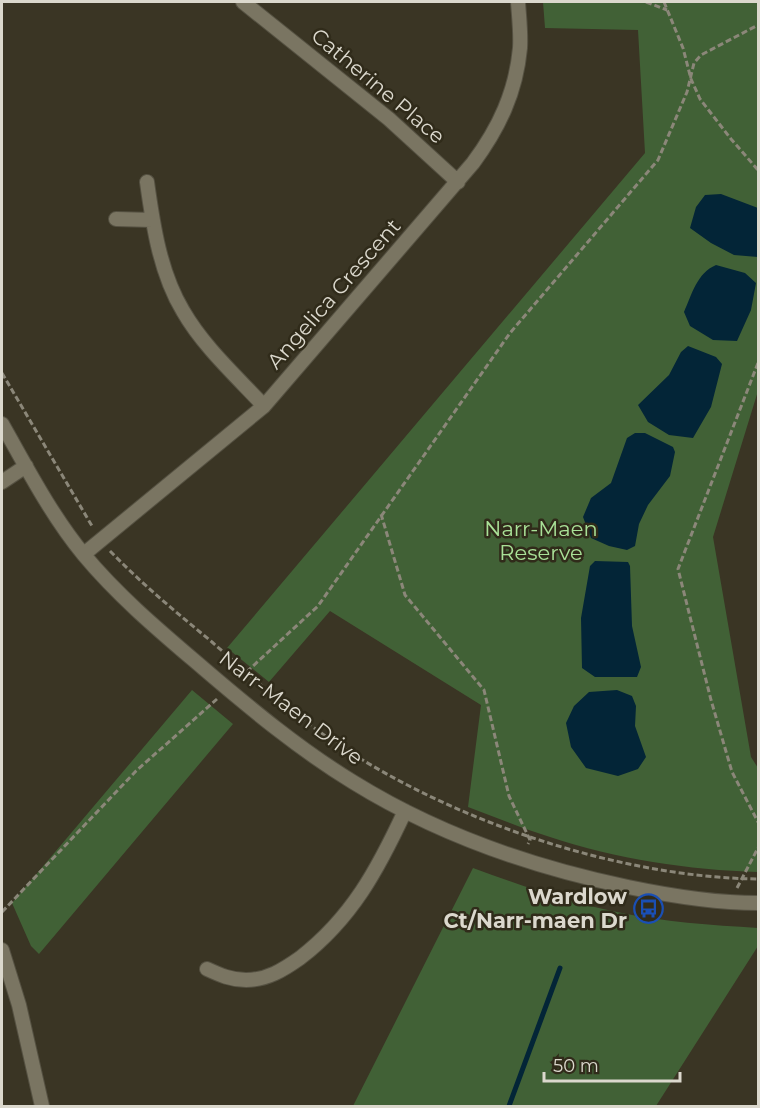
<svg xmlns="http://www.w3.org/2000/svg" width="760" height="1108" viewBox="0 0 760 1108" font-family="Montserrat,sans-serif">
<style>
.green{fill:#416136}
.water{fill:#032537}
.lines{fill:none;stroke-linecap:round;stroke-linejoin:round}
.stream{stroke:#032537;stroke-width:5}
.minor-casing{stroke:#555142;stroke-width:16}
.path{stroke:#8b8779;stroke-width:3;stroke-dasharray:6 3;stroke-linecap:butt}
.minor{stroke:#7a7562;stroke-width:14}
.labels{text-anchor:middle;stroke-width:5;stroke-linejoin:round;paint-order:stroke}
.street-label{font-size:21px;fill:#dbd8cd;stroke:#302b1a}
.park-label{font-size:21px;fill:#a9e197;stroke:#302b1a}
.poi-label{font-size:21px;font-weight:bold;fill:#dbd8cd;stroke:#302b1a;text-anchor:end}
</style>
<rect width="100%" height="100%" fill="#3a3524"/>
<!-- green -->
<path class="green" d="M543,2H758V391L713,537L751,757L758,768V872C689,870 616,859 550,837C522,828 495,817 468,807L481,705L330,611L269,682L227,648L645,153L638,30L545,28Z
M192,690L233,724L39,954L31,946L12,903Z
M473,868C520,885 568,902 617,912C664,922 711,925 758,928V946L656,1106H353Z"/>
<!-- water -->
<path class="water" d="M721,194L758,208V257L734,255L711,243L690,228L696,207L705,195Z
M716,265L745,273L756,283L751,310L737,341L713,340L690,326L684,312C692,294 697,273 716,265Z
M688,346L716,357L722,364L711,407L693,438L669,435L648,422L638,405L669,375L681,352Z
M635,433H645L673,447L675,452L670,476L648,505L639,524L635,546L627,550L609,546L591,538L583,517L591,498L611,483L627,438Z
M595,561L628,562L630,566L632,626L641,667L637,677H595L582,668L581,618L590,566Z
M617,690L632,696L636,706L635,726L646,757L638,769L618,776L586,768L571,747L566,723L574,706L589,692Z"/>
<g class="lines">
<!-- stream -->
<path class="stream" d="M509,1106L560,968"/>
<defs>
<path id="minor" d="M243,2L389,119L458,182
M147,182C153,225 160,273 183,311C203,346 236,376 264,406
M116,219L152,220
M2,424C27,468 51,515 84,555C119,597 161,632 203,668C251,709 299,749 353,782C437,834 532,867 628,887C671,896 714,903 758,903
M2,482L26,466
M84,554L264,406L473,163C499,128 516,92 520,48C521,33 519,17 518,2
M2,950L19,1005L42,1106
M207,969C220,975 231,980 246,980C267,980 283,970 300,958C352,918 378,869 405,811"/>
</defs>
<!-- minor casing -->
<use href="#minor" class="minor-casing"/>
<!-- path -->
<path class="path" d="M646,2L667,10
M664,2L683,48L691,79L700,99L731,139L758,170
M758,363L678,569L711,700L732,772L758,822
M2,373L92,526
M381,514L405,595L484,690L509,796L530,840L528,844
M110,551C142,584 177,613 212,642C245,671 278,701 313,727C433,815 610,877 758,879
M240,678L318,606L510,333L658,160L687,92L694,63L701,55L758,25
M737,888L758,848
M2,912L136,771L217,699"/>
<!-- minor -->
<use href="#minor" class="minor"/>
</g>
<!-- icons -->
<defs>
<symbol id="bus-ring" viewBox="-11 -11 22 22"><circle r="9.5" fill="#302b1a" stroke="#1a4fb4" stroke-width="1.5"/><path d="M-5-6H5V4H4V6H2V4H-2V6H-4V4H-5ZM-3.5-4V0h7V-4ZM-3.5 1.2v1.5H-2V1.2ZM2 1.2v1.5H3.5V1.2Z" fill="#1a4fb4"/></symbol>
</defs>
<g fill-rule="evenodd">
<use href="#bus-ring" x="632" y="892" width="33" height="33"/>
</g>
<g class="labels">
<!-- street labels -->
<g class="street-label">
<text transform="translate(378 86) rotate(40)" y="7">Catherine Place</text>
<text transform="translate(334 294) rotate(-49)" y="7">Angelica Crescent</text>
<text transform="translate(291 708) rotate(37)" y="7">Narr-Maen Drive</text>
</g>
<!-- park labels -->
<g class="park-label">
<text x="541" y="536">Narr-Maen<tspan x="541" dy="24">Reserve</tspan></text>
</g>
<!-- poi labels -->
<g class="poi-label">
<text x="627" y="904">Wardlow<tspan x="627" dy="24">Ct/Narr-maen Dr</tspan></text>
</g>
</g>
<!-- border -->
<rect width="760" height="1108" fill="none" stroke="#dbd8cd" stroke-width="6"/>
<!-- scale -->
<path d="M544 1072v9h136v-9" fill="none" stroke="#dbd8cd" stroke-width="3"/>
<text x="553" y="1072" font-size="18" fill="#dbd8cd" stroke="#302b1a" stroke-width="4.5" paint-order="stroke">50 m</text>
</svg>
